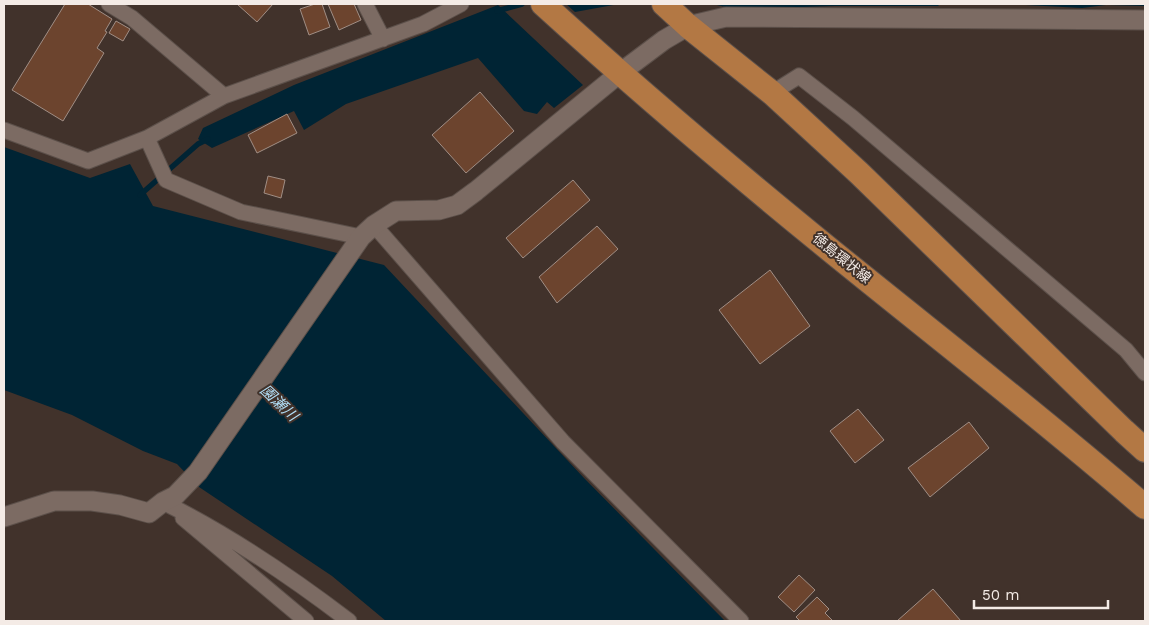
<svg xmlns="http://www.w3.org/2000/svg" width="1149" height="625" viewBox="0 0 1149 625" font-family="'Work Sans','Noto Sans JP',sans-serif">
<style>
.water{fill:#002434}
.lines{fill:none;stroke-linecap:round;stroke-linejoin:round}
.stream{stroke:#002434;stroke-width:5.5}
.building{fill:#6c442e;stroke:#a08e85}
.minor-casing{stroke:#5c504a;stroke-width:17}
.tertiary-casing{stroke:#5c504a;stroke-width:21}
.primary-casing{stroke:#5c504a;stroke-width:26}
.minor{stroke:#7c6b63;stroke-width:15}
.tertiary{stroke:#7c6b63;stroke-width:19}
.primary{stroke:#b37844;stroke-width:24}
.labels{text-anchor:middle;stroke-width:4;stroke-linejoin:round;paint-order:stroke}
.street-label{font-size:14px;fill:#f4ebe6;stroke:#41322b}
.water-label{font-size:15px;font-style:italic;fill:#b1def6;stroke:#41322b}
</style>
<rect width="100%" height="100%" fill="#41322b"/>
<!-- water -->
<path class="water" d="M566,4H619L575,12Z
M712,4H940L938,6H835L735,9Z
M1005,4H1145V6L1106,5L1082,8Z
M498,5L583,85L554,108L547,102L537,114L524,111L478,58L346,104L304,130L294,111L212,148L198,139L203,128L294,85Z
M4,147L90,178L130,164L153,206L384,265L584,478L725,621H386L332,576L199,487L177,464L143,451L72,415L4,390Z"/>
<g class="lines">
<!-- stream -->
<path class="stream" d="M497,11L522,4
M140,195L198,144L208,139"/>
</g>
<!-- building -->
<path class="building" d="M65,4H88L112,19L105,31L107,32L97,48L104,53L63,121L12,90Z
M237,4H273L257,22Z
M315,4H322L330,27L309,35L300,9Z
M328,4H354L361,20L339,30Z
M116,21L130,29L123,41L109,33Z
M480,92L514,131L466,173L432,135Z
M287,114L297,133L257,153L248,135Z
M268,176L285,180L281,198L264,193Z
M573,180L590,200L523,258L506,238Z
M597,226L618,249L557,303L539,277Z
M770,270L810,326L760,364L719,310Z
M858,409L884,440L855,463L830,431Z
M969,422L989,448L930,497L908,468Z
M799,575L815,590L794,612L778,597Z
M933,589L961,621H897Z
M817,597L829,609L825,613L833,621H800L796,617Z"/>
<g class="lines">
<defs>
<path id="minor" d="M109,4L132,18L224,96
M365,4L383,39
M772,93L799,76L853,118L1126,350L1145,373
M4,130L88,161L147,138
M374,225L563,442L741,621
M361,237L241,212L166,180L147,138L224,96L423,24L461,4
M163,502C230,535 290,576 349,621
M183,518L306,621"/>
<path id="tertiary" d="M4,517L54,501H92L120,505L149,513L163,502L175,496L198,472L361,237L374,225L396,211L439,210L457,205L476,191L620,73L664,40L688,26L726,17L1145,20"/>
<path id="primary" d="M543,4C632,85 725,164 818,240C927,329 1039,415 1145,507
M664,4L688,26L772,93L859,173L1124,431L1145,450"/>
</defs>
<!-- minor casing -->
<use href="#minor" class="minor-casing"/>
<!-- tertiary casing -->
<use href="#tertiary" class="tertiary-casing"/>
<!-- primary casing -->
<use href="#primary" class="primary-casing"/>
<!-- minor -->
<use href="#minor" class="minor"/>
<!-- tertiary -->
<use href="#tertiary" class="tertiary"/>
<!-- primary -->
<use href="#primary" class="primary"/>
</g>
<g class="labels">
<!-- street labels -->
<g class="street-label">
<text transform="translate(842 258) rotate(39)" y="5">徳島環状線</text>
</g>
<!-- water labels -->
<g class="water-label">
<text transform="translate(279 403) rotate(43)" y="5">園瀬川</text>
</g>
</g>
<!-- border -->
<rect width="1149" height="625" fill="none" stroke="#f4ebe6" stroke-width="10"/>
<!-- scale -->
<path d="M974 600v8h134v-8" fill="none" stroke="#f4ebe6" stroke-width="2.5"/>
<text x="982" y="600" font-size="15" fill="#f4ebe6" stroke="#41322b" stroke-width="4" paint-order="stroke">50 m</text>
</svg>
